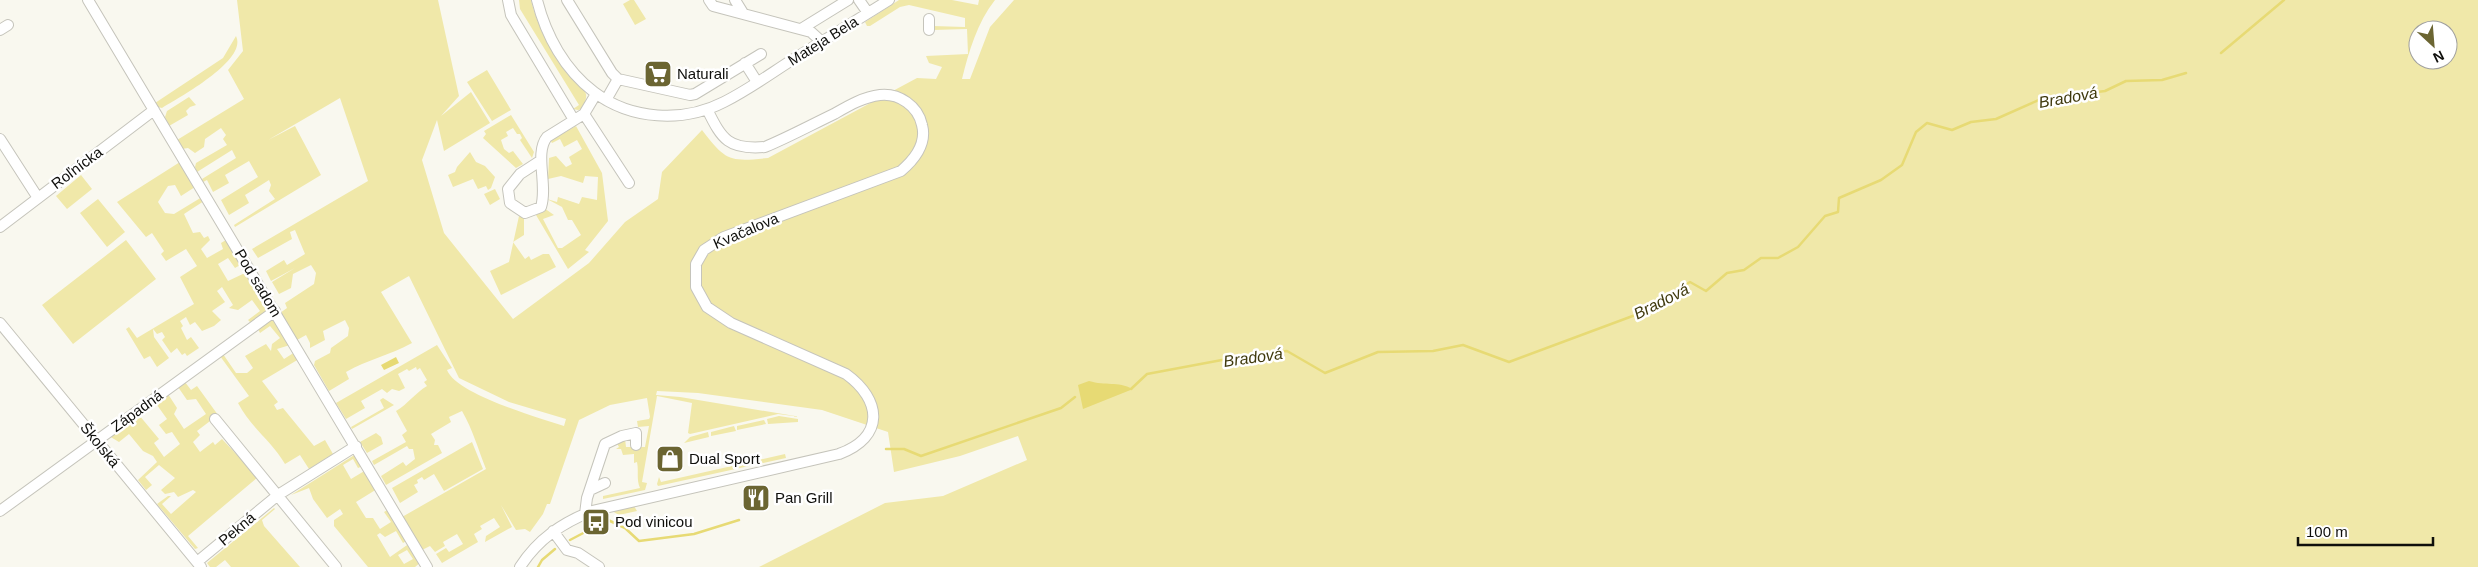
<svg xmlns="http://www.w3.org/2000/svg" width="2478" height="567" viewBox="0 0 2478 567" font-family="Arial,sans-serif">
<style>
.green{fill:#f0e8a9;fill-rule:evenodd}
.water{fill:#e7da74}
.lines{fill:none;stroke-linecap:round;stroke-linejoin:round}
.stream{stroke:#e7da74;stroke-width:2.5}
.minor-casing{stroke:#c5c4bb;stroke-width:12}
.minor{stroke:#fff;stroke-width:10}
.labels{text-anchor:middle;stroke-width:5;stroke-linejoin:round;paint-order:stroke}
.street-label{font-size:15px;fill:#0f0f0c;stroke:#fff}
.poi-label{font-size:15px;fill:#0f0f0c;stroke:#fff;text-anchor:start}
.water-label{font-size:16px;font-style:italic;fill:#3f390d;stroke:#fff}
</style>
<rect width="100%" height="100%" fill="#f9f8ef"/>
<!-- green -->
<path class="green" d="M237,0H438L459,96L441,116L471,92L490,123L444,151L437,120L422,160L444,233L513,319L589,263L625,222L658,199L662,172L702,130C726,161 729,162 768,158L917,78L936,79L942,67L929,63L926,56L968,54L967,29L933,30V26L965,27V18L909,5L900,7L870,26H867L865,22L899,0H952L978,5L979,0H995C977,23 969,51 962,79H970L990,27L1014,0H2478V567H759L885,503L943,496L1027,460L1018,436L960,456L894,472L888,432L822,410L698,393L657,391L656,395L680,397L801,417L778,414L690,434L688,433L692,403L657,396L642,482L647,483L645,490L603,499V496L640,488C636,479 639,471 637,462L634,463V454L623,455L621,449H616L619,447L616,442L625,439L626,447H645L649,426L638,427L637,421L649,419L650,417L647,398L610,405L579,420L550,504H547L543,514L530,532L525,529L516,530L501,505L512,527L485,542L486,536L500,527L494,518L480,526L482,529L474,534L478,542L442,563L436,554L446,548L449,552L463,544L457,534L443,542L445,546L435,552L430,546L422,550L402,517L486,469C478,449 473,430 462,411L449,417L451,422L431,434L435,440L434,445H438L442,453L386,485L381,476L403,462L406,466L415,459L413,449H409L407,446L374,465L372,461L406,442L402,435L407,431L396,411C408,404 415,393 427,386L424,382L427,380L420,368L417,370L416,367L409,371L407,369L398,374L405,388L399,391L392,389L387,393L382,389L361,401L365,408L346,419L336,403L437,345L452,368L447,370C456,394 539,418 564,426L566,419L509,402L459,378L409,276L381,292L412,343C390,355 367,360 346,372L349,379L329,391L314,365L315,361L330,353L331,348L348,336L349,328L345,320L323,331L325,340L310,348V343L306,335L297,340L280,313L287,308L285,303L314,284L316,273L311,265L293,274L291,288L279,294L272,282L295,268L271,281L266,271L284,260L287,265L305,254L295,230L290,232L292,239L258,258L252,249L368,181L340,98L268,140L295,126L321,175L235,227L234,225L275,199L269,191L271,185L269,180L245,195L249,203L229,215L221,200L258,177L249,161L225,175L229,183L213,192L207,180L203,182L202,179L236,158L232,150L197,172L195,167L196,163L227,145L223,139L226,135L221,128L205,139L204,147L195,153L188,148L182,149L177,140L244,99L228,70L243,51ZM2418,30H2448V60H2418Z
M519,0H531C537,25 550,51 565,71C570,78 583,86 586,94C587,99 584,104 582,109L578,110L573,109L579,105L520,9Z
M630,0H634L646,19L635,25L623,4Z
M236,36C248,60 180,97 162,108L158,107L155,103L223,58Z
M487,70L511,110L492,121L467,82Z
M189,97L196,105L190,107L186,111L188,115L169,126L165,117L167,111Z
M511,115L534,152L532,158L520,140L522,138L520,134H517L513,128L506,132L508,136L501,140L504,149L509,153L513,151L523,164L516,168L483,138L486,134L484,131Z
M576,126L602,173L608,221L585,250L589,252L568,269L536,215L544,208L554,215L543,219L558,248H562L581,235L572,220H568L562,207L547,199L557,202L558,197L579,204L582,197L597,200L598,177L585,176L583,183L561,176L548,179L549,158L556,156L566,167L572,164L569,157L582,149L577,140L564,147L560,139L552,143L550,140Z
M470,152L476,162L485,166L495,177L491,188L488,190L486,186L478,189L473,179L453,187L448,175L455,172L457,167Z
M180,162L195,187L181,196L175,185L168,186L158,202L165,213L174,214L202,197L204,201L184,214L193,233L200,232L204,238L208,236L210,240L201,249L207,258L223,249L221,243L226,240L242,264L235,268L228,258L218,264L228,281L247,272L267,306L266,312L251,323L248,320L260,311L252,300L238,310L229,308L233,305L222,287L217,291L225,302L212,311L221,320L214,326L202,331L195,322L190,325L186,317L180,321L183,326L181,328L187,340L191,337L199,348L187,356L185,353L182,355L177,348L171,353L162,340L165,337L162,332L157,334L153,329L154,337L169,358L157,367L150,356L144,359L126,329L129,327L137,338L194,304L180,277L197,266L186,249L166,261L161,254L164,251L152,233L146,237L117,202Z
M81,175L92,189L67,209L56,196Z
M495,189L500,199L490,205L484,194Z
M98,199L125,232L107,247L80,213Z
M519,216L524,218V235L513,242L525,259L529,256L531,260L543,254H549L556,267L501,295L490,271L509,262Z
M126,240L156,279L73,344L42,305Z
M270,320L276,321L290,345L277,349L284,359L295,352L299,359L262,381L278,402L274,405L277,410L283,408L314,446L325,440L333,454L309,469L300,455L285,464C271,440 251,428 238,403L249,396L220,356L223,354L236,373H247L253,368L245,356L266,344L271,351L272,344L280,338L270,326L260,333L258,329Z
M185,382L191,390L197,386L218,415L197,431L200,435L193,442L200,452L213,442L215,445L222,439L258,477L188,536L198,548L195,549L157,504L168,496H171L162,504L171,514L196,492L193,490L178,497L174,492L165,494L161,490L175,478L159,465L145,477L152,485L146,490L138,480L157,462L153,456L143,451L129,434L119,442L109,436L139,415L159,439L154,443L164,457L180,444L172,432L166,434L159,425L167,419L157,405L145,414L144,411L168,394L177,408L174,414L184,429L206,414L196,399L187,400L178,387Z
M383,398L394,405L352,429L351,427L384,408L380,400Z
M779,416L798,419V422L768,424L767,419Z
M764,420L766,424L737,430V426Z
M734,426L736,431L711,436V432Z
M708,432L709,437L684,443L690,437Z
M376,433L381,437L383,444L367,453L360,442Z
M472,442L483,469L444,491L434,474L424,480L422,477L417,480L418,483L414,485L418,492L400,503L392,488Z
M356,454L363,466L358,468L353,459L343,465L351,479L366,470L377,489L356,502L366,518H373L380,529L391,522L384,512L389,509L408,540L403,543L396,531L385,537L380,533L377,535L390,557L410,543L421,562L415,567H368L334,526V520L343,514L340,509L327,518L313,499L309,488L291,495ZM407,550L413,559L404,564L398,555Z
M785,454L786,458L658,486L657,484L659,477L661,482Z
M634,506L637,511L619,515L612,511Z
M274,508L275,509L262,520L264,526L300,567H231L225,560L216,567H210L207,563Z"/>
<!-- water -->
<path class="water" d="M396,357L399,363L384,370L381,365Z
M1089,381C1106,386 1117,381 1133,389L1083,409L1078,385Z"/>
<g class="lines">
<!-- stream -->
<path class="stream" d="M2221,53L2284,0
M1131,389L1147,374L1254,354L1287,351L1325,373L1378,352L1433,351L1463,345L1509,362L1638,314L1690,282L1706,291L1727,273L1744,270L1761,258H1778L1798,247L1825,216L1838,212L1839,198L1881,180L1902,165L1916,132L1927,123L1952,130L1971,122L1996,119L2041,99L2105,91L2126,81L2162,80L2186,73
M886,449H904L921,456L1061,408L1075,397
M570,540L608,520L625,528L639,541L694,534L739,520
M538,567L542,560L555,549"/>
<defs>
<path id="minor" d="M88,0L427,567
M508,0L511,15L574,120
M537,0C546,36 565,70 594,92C631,120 683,123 724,102C748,90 770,74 792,60C825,40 857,20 889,0
M567,0L612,73L618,79L690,95L695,94L761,54
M709,0L713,6L811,32L822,42
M735,0L743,13
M859,0L868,13
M929,19V30
M801,29L848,0
M0,30L8,25
M745,63L757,82
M606,100L618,79
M584,114L629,183
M0,139L38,198
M540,161L520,174L508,189L510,203L525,213L541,207C548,185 534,153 547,137L584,114L596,94
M0,227L154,110
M0,323L201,567
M215,419L336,567
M590,490L605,483
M0,511L275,311
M585,514L587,498L605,444L622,436L636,433V445
M553,531L567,550L578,553L599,567
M197,562L278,495L356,446
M520,567C538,539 562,523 592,511L839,454C885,437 882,400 846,374L731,323L707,307L696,287V264L704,250L724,237L901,171C914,160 927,144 922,125C918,106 899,93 880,95C863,97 848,106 834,114C811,125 789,137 765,147C729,150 722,140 707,109"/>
</defs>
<!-- minor casing -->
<use href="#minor" class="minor-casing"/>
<!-- minor -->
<use href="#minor" class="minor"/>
</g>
<!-- icons -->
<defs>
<symbol id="supermarket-square" viewBox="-11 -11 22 22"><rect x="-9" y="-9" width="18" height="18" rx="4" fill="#6b6532" stroke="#fff"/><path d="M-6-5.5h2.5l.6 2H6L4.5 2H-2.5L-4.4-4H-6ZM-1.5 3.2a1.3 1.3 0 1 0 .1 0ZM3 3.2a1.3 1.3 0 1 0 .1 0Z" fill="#fff"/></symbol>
<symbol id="shop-square" viewBox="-11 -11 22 22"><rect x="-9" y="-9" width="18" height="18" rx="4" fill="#6b6532" stroke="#fff"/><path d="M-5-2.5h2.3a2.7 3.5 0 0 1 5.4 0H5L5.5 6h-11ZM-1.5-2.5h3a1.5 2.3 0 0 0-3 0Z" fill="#fff"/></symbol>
<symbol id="restaurant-square" viewBox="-11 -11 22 22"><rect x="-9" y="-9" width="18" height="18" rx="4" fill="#6b6532" stroke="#fff"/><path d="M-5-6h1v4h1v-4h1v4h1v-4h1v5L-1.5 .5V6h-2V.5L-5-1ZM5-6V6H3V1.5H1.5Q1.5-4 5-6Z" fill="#fff"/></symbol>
<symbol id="bus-square" viewBox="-11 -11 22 22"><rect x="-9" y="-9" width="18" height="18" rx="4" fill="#6b6532" stroke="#fff"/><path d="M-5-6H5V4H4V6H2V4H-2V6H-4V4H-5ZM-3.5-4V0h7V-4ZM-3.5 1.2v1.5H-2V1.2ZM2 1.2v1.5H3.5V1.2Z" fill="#fff"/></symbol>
</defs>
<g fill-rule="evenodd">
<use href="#supermarket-square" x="642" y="58" width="32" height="32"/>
<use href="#shop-square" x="654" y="443" width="32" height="32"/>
<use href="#restaurant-square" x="740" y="482" width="32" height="32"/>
<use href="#bus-square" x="580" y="506" width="32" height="32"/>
</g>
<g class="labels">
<!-- street labels -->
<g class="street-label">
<text transform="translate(823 41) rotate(-32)" y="5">Mateja Bela</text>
<text transform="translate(77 168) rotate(-37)" y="5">Roľnícka</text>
<text transform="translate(746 231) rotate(-23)" y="5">Kvačalova</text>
<text transform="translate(258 283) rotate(59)" y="5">Pod sadom</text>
<text transform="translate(137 411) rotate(-36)" y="5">Západná</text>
<text transform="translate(100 445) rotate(51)" y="5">Školská</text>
<text transform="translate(237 529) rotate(-40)" y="5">Pekná</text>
</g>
<!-- poi labels -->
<g class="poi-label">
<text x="677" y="79">Naturali</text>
<text x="689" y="464">Dual Sport</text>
<text x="775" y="503">Pan Grill</text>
<text x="615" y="527">Pod vinicou</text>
</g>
<!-- water labels -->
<g class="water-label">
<text transform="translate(2068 97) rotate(-10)" y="6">Bradová</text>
<text transform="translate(1661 301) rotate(-27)" y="6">Bradová</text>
<text transform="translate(1253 357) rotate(-8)" y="6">Bradová</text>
</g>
</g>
<!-- north arrow -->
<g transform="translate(2433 45) rotate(154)"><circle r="24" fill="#ffffff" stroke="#9f9f9e"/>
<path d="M0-4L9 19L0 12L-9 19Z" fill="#6b6532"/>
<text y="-8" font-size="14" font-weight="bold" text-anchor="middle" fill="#0f0f0c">N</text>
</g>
<!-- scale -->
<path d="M2298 537v8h135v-8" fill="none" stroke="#0f0f0c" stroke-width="2.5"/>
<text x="2306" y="537" font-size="15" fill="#0f0f0c" stroke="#ffffff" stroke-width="4" paint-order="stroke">100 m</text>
</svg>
